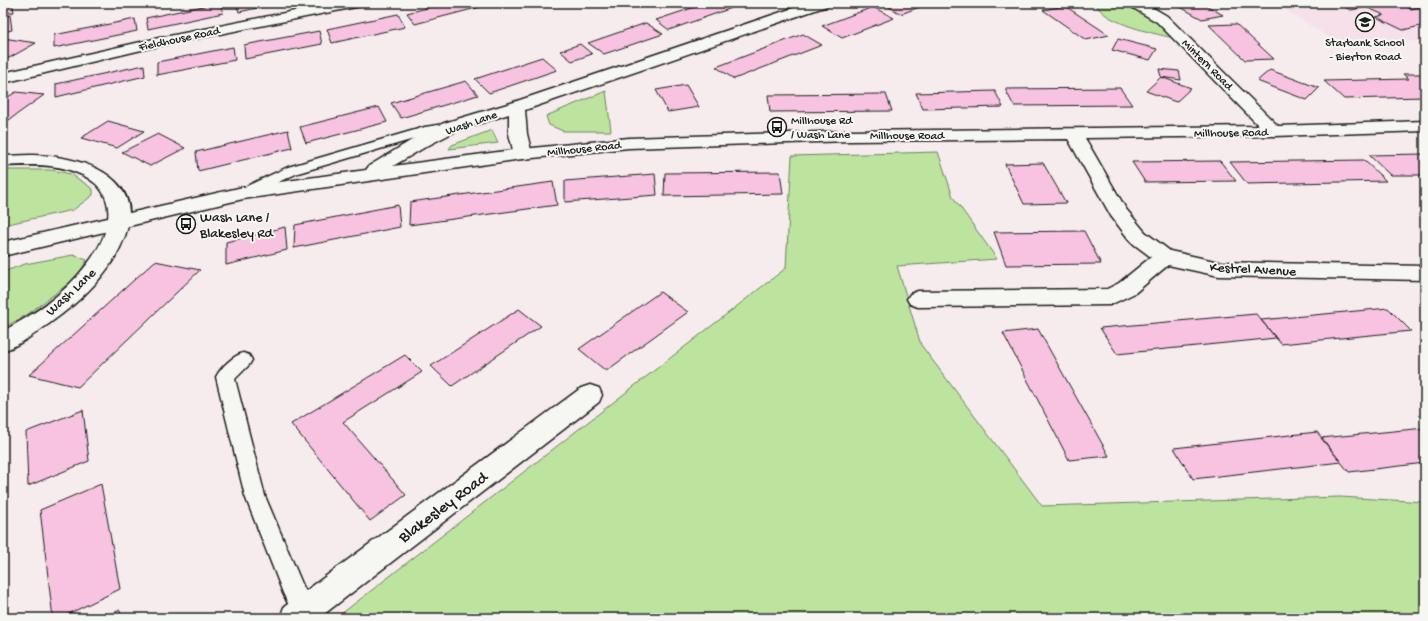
<svg xmlns="http://www.w3.org/2000/svg" width="1428" height="621" viewBox="0 0 1428 621" font-family="'Gochi Hand',sans-serif">
<style>
.built{fill:#f6e0ea}
.green{fill:#bde49f;stroke:#6c805e}
.building{fill:#f7c3e0;stroke:#1c1c1c}
.lines{fill:none;stroke-linecap:round;stroke-linejoin:round}
.service-casing{stroke:#1c1c1c;stroke-width:3}
.minor-casing{stroke:#1c1c1c;stroke-width:3}
.tertiary-casing{stroke:#1c1c1c;stroke-width:3}
.service{fill:#f6f6f2;fill-rule:evenodd}
.minor{fill:#f6f6f2;fill-rule:evenodd}
.tertiary{fill:#f6f6f2;fill-rule:evenodd}
.labels{text-anchor:middle;stroke-width:4;stroke-linejoin:round;paint-order:stroke}
.far-street-label{font-size:12px;fill:#1c1c1c;stroke:#f6f6f2}
.far-poi-label{font-size:12px;fill:#1c1c1c;stroke:#f6f6f2}
.poi-label{font-size:14px;fill:#1c1c1c;stroke:#f6f6f2;text-anchor:start}
.street-label{font-size:14px;fill:#1c1c1c;stroke:#f6f6f2}
.near-street-label{font-size:17px;fill:#1c1c1c;stroke:#f6f6f2}
</style>
<rect width="100%" height="100%" fill="#f6ecee"/>
<filter id="ink" filterUnits="userSpaceOnUse"><feTurbulence type="fractalNoise" baseFrequency=".025" numOctaves="2"/><feDisplacementMap in="SourceGraphic" scale="8" xChannelSelector="R" yChannelSelector="G"/><feConvolveMatrix kernelMatrix="1 2 1 2 8 2 1 2 1" color-interpolation-filters="sRGB"/></filter>
<g filter="url(#ink)">
<!-- built -->
<path class="built" d="M1275,3H1425V41L1338,43Z"/>
<!-- green -->
<path class="green" d="M1095,3H1129L1157,19L1178,39C1157,34 1104,24 1095,3Z
M606,91L611,131H563L549,125L546,116Z
M492,130L498,143L449,149L452,145Z
M938,152L953,197L997,259L897,266L921,345L1042,506L1340,497L1425,502V618H336L786,268L792,156Z
M3,170H51L71,174L93,189V195L73,210L3,225Z
M73,255L87,260L77,277L28,314L3,328V272L25,264Z"/>
<!-- building -->
<path class="building" d="M3,3H12L14,12L3,14Z
M218,3H220L223,13L148,29L146,18Z
M236,3H280L239,12Z
M447,3H476L480,7L415,24L407,13Z
M707,3H746L669,30L656,20Z
M882,3H930L901,14Z
M1173,3H1202L1223,15L1202,19Z
M1336,3H1399L1411,9L1425,6V25L1403,30L1376,17L1384,15L1366,7L1351,10Z
M1065,6L1109,35L1086,40L1043,10Z
M873,7L894,18L842,38L822,26Z
M398,14L405,27L332,43L327,29Z
M10,15L12,30L3,32V17Z
M135,19L137,31L54,48V35Z
M646,23L663,34L604,54L588,43Z
M1236,24L1274,59L1245,60L1209,25Z
M319,31L322,44L245,59L244,45Z
M803,34L822,45L734,79L716,67Z
M3,38L36,43L9,58L3,57Z
M1118,39L1157,49L1150,60L1112,50Z
M580,44L592,54L572,61L560,51Z
M233,47L235,60L157,75V62Z
M542,57L557,70L489,93L475,79Z
M144,65L145,76L56,97V84Z
M1159,69L1179,71L1181,80L1161,77Z
M1270,70L1319,88L1307,100L1257,81Z
M1403,74H1425V97L1344,99L1324,81L1409,79Z
M1161,77L1191,88L1176,102L1146,91Z
M466,81L478,95L401,118L391,103Z
M686,85L699,107L668,112L656,90Z
M1120,88L1132,105L1014,106L1005,89Z
M995,91L1003,107L923,109L916,93Z
M16,92L44,95L9,120L3,119V100Z
M886,94L892,111L770,112L768,95Z
M379,107L387,122L306,143L300,127Z
M108,121L144,131L117,148L81,138Z
M288,130L292,148L198,171L196,152Z
M158,134L185,148L150,166L122,152Z
M1425,154V175H1390L1369,155Z
M1364,160L1386,181L1247,184L1230,162Z
M1220,161L1236,181L1145,182L1132,162Z
M1043,163L1066,203L1024,204L1005,164Z
M780,172L783,194L664,196L665,173Z
M655,174L657,195L565,202V181Z
M553,182L557,205L409,225L410,202Z
M398,205L400,227L294,248L295,225Z
M285,227L287,250L226,265V242Z
M1084,231L1101,264L1006,265L994,232Z
M155,261L200,270L78,387L29,375Z
M660,292L688,312L606,371L579,349Z
M1388,308L1411,331L1281,344L1261,320Z
M519,309L541,326L452,386L431,366Z
M1256,314L1276,338L1117,354L1100,328Z
M1038,329L1109,456L1069,460L1003,333Z
M405,355L422,372L343,422L406,495L370,521L291,424Z
M83,410L89,461L28,486L26,432Z
M1425,428V463L1349,472L1321,438Z
M1317,432L1341,462L1193,479L1174,448Z
M101,484L120,589L60,618H53L40,510Z
M120,610L121,618H103Z"/>
<g class="lines">
<defs>
<path id="service" d="M450,123L455,124L457,127L455,130L431,134L298,173L248,196L243,197L238,196L236,193L238,190L288,167L425,127Z
M243,353L249,355L252,360L249,365L235,379L265,496L303,586L316,611L313,618H295L283,593L245,496L216,377C221,367 233,356 243,353Z"/>
<path id="minor" d="M335,3H363L361,6L356,7L154,47L3,83V73L154,39Z
M1128,3H1145L1167,16L1278,126L1425,121V131L1274,136L1085,138L1126,209L1145,232L1170,251L1219,262L1425,266V280L1219,276L1168,265L1135,293L1110,305L918,307L910,304L907,299L910,294L918,291L1107,289L1119,283L1151,257L1131,242L1111,216L1068,139L850,141L629,148L523,159L517,158L514,154L517,150L523,149L629,138L850,131L1259,126L1157,22L1130,6Z
M30,155C77,155 147,174 125,236C112,272 81,301 50,323C36,333 20,345 3,351V331C33,315 63,295 84,268C111,236 125,190 75,172C53,163 27,165 3,166V156Z
M590,385L599,388L602,395L599,402L319,618H280L284,607L581,388Z"/>
<path id="tertiary" d="M808,3H829L827,6L525,110L527,134L532,154L529,158L243,199L3,256V242L243,187L366,170L369,166L415,138L444,123L511,103ZM509,114V134L513,150L393,166L427,146L456,131Z"/>
</defs>
<!-- service casing -->
<use href="#service" class="service-casing"/>
<!-- minor casing -->
<use href="#minor" class="minor-casing"/>
<!-- tertiary casing -->
<use href="#tertiary" class="tertiary-casing"/>
<!-- service -->
<use href="#service" class="service"/>
<!-- minor -->
<use href="#minor" class="minor"/>
<!-- tertiary -->
<use href="#tertiary" class="tertiary"/>
</g>
</g>
<!-- icons -->
<defs>
<symbol id="school-ring" viewBox="-11 -11 22 22"><circle r="9.5" fill="#f6f6f2" stroke="#1c1c1c" stroke-width="1.5"/><path d="M0-5L7-2L0 1L-7-2ZM-4 1L0 2.5L4 1V4Q0 6-4 4Z" fill="#1c1c1c"/></symbol>
<symbol id="bus-ring" viewBox="-11 -11 22 22"><circle r="9.5" fill="#f6f6f2" stroke="#1c1c1c" stroke-width="1.5"/><path d="M-5-6H5V4H4V6H2V4H-2V6H-4V4H-5ZM-3.5-4V0h7V-4ZM-3.5 1.2v1.5H-2V1.2ZM2 1.2v1.5H3.5V1.2Z" fill="#1c1c1c"/></symbol>
</defs>
<g fill-rule="evenodd">
<use href="#school-ring" x="1354" y="11" width="22" height="22"/>
<use href="#bus-ring" x="766" y="116" width="22" height="22"/>
<use href="#bus-ring" x="175" y="213" width="22" height="22"/>
</g>
<g class="labels">
<!-- far-street labels -->
<g class="far-street-label">
<text transform="translate(179 38) rotate(-12)" y="4">Fieldhouse Road</text>
<text transform="translate(1208 64) rotate(45)" y="4">Mintern Road</text>
<text transform="translate(471 122) rotate(-19)" y="4">Wash Lane</text>
<text transform="translate(1231 132) rotate(-1)" y="4">Millhouse Road</text>
<text x="907" y="139">Millhouse Road</text>
<text transform="translate(584 148) rotate(-6)" y="4">Millhouse Road</text>
</g>
<!-- far-poi labels -->
<g class="far-poi-label">
<text x="1365" y="46">Starbank School<tspan x="1365" dy="14">- Bierton Road</tspan></text>
<text x="791" y="124" text-anchor="start">Millhouse Rd<tspan x="791" dy="14">/ Wash Lane</tspan></text>
</g>
<!-- poi labels -->
<g class="poi-label">
<text x="200" y="221">Wash Lane /<tspan x="200" dy="16">Blakesley Rd</tspan></text>
</g>
<!-- street labels -->
<g class="street-label">
<text transform="translate(1253 268) rotate(3)" y="5">Kestrel Avenue</text>
<text transform="translate(70 291) rotate(-43)" y="5">Wash Lane</text>
</g>
<!-- near-street labels -->
<g class="near-street-label">
<text transform="translate(442 506) rotate(-37)" y="6">Blakesley Road</text>
</g>
</g>
<!-- margin -->
<rect width="1428" height="621" fill="none" stroke="#f6f6f2" stroke-width="16"/>
<rect x="8" y="8" width="1412" height="605" fill="none" stroke="#1c1c1c" stroke-width="1.5" filter="url(#ink)"/>
</svg>
